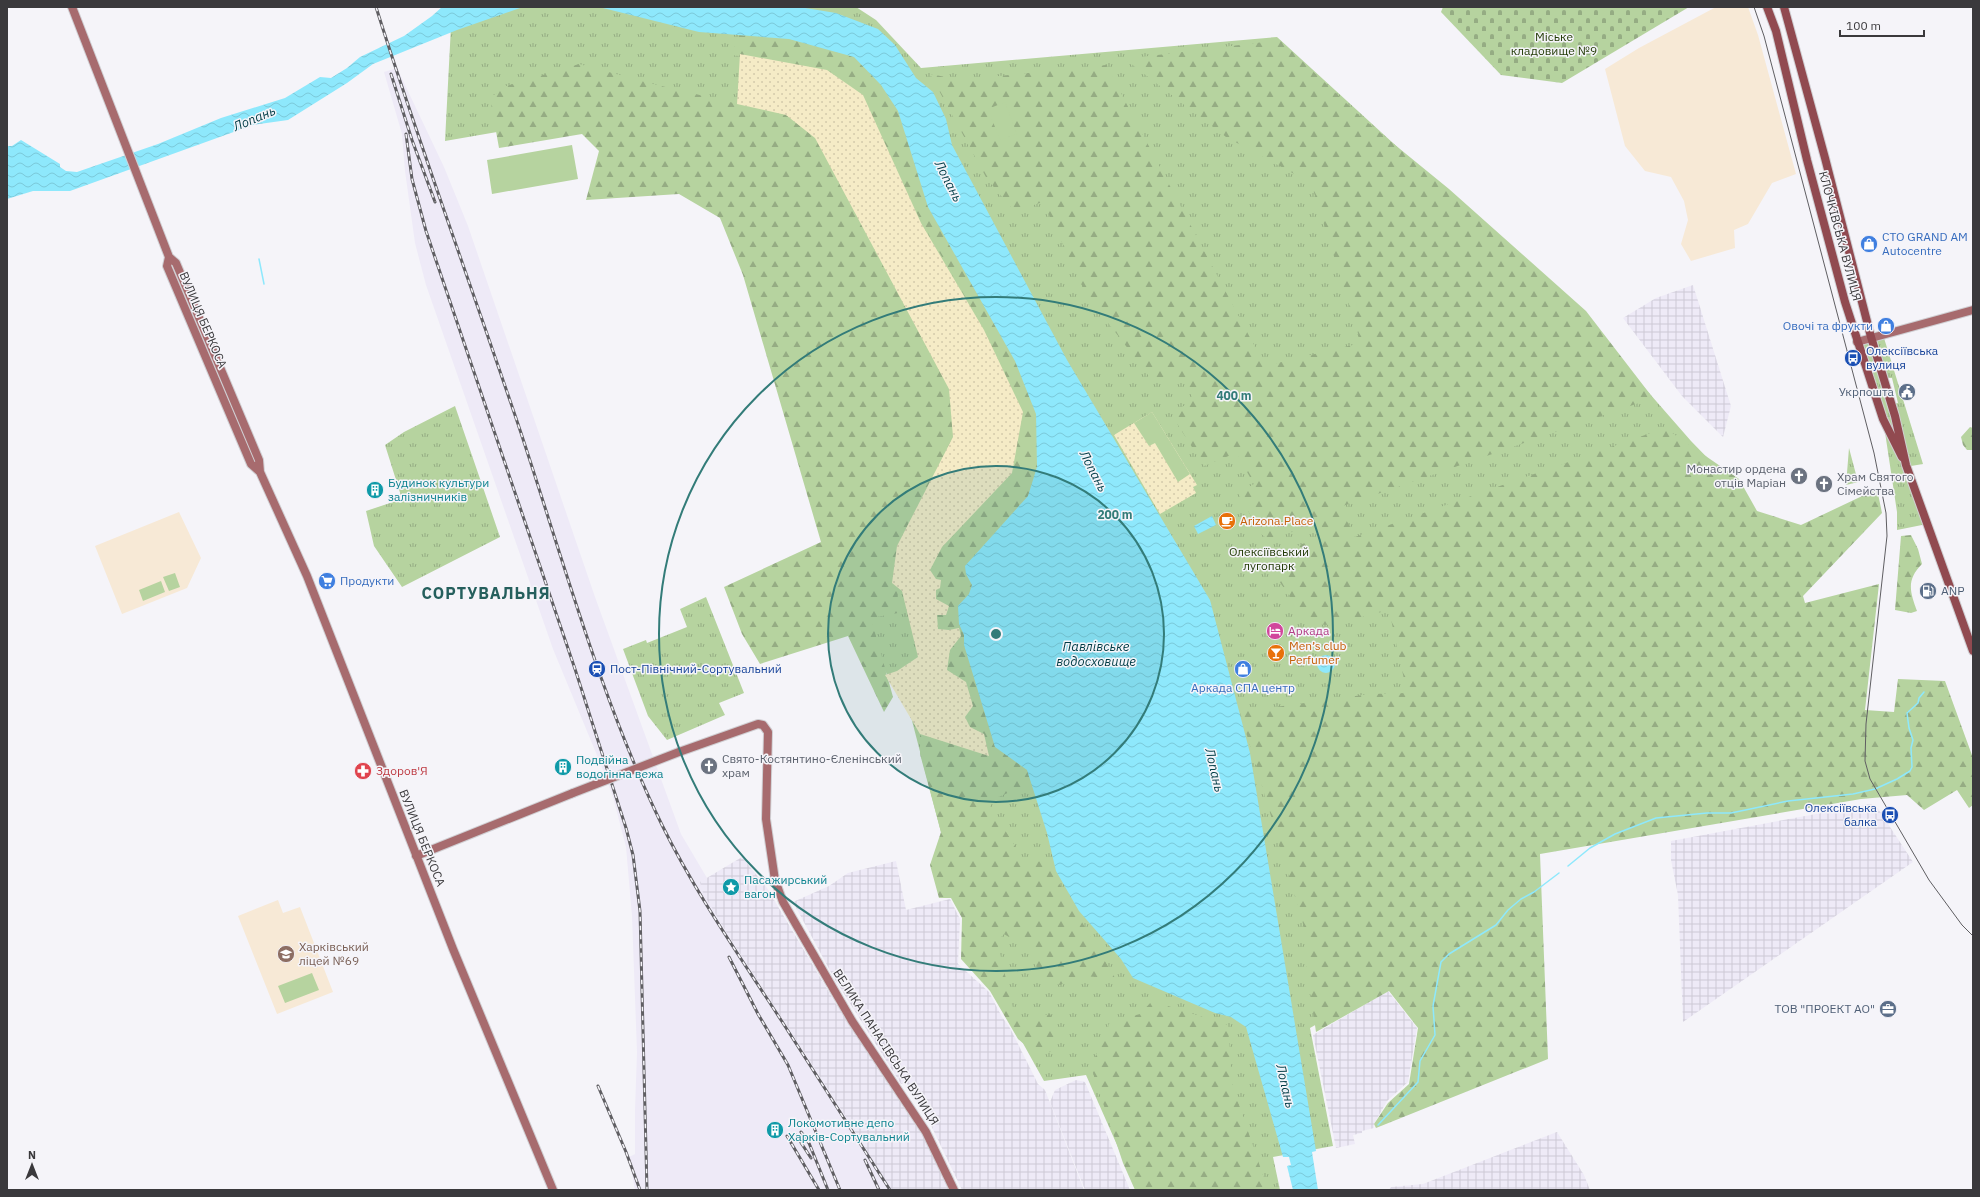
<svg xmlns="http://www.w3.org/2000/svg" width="1980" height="1197" viewBox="0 0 1980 1197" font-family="'IBM Plex Sans',sans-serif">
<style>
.built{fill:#eeeaf7}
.industrial{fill:url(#industrial-grid)}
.education{fill:#f7e9d6}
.grass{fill:url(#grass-tufts);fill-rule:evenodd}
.forest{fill:url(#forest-firs)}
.sand{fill:url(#sand-dots)}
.cemetery{fill:url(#cemetery-stones)}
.pitch{fill:#b6d39f}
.water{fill:url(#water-waves)}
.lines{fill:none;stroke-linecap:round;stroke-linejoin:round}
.stream{stroke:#8ee8fc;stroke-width:1.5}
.secondary-casing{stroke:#d0cfd3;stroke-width:10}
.primary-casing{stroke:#d0cfd3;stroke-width:10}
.secondary{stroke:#a76b6e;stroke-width:8}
.primary{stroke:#914a50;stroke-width:8}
.tram{stroke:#5f5e62;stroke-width:1}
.rail-casing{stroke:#5f5e62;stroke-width:3}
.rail{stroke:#f5f4f9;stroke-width:1.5;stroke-dasharray:4.5;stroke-linecap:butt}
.secondary-bridge-casing{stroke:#d0cfd3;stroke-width:10;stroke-linecap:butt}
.secondary-bridge{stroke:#a76b6e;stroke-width:8}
.ring{fill:none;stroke:#337c79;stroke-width:2}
.labels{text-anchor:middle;stroke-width:3;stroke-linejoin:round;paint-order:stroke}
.park-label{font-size:12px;fill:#1e3700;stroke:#f5f4f9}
.street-label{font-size:12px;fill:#3a393c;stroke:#f5f4f9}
.shop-label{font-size:12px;fill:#366cbe;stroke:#f5f4f9;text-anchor:start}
.transit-label{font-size:12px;fill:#164399;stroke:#f5f4f9;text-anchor:start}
.service-label{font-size:12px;fill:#4e5e75;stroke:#f5f4f9;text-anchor:end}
.worship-label{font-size:12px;fill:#5b616d;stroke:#f5f4f9;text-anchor:start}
.culture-label{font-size:12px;fill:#0d838f;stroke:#f5f4f9;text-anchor:start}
.food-label{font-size:12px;fill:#c56008;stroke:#f5f4f9;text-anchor:start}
.hotel-label{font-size:12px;fill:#b23c85;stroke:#f5f4f9;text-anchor:start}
.health-label{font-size:12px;fill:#be3a42;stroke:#f5f4f9;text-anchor:start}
.education-label{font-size:12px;fill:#785e54;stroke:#f5f4f9;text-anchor:start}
.water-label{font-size:13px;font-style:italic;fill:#013d47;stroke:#f5f4f9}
.district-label{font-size:16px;font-weight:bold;letter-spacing:1px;fill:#255f5d;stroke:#f5f4f9}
.centre{fill:#337c79;stroke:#f5f4f9;stroke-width:2}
.ring-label{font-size:12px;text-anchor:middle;font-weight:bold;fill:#337c79;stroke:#f5f4f9;stroke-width:3;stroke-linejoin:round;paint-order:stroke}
</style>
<defs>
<pattern id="industrial-grid" width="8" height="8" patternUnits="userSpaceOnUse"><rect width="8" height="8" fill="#eeeaf7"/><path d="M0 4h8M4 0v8" fill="none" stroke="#cdc9d5"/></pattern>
<pattern id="grass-tufts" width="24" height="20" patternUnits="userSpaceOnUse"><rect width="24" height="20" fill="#b6d39f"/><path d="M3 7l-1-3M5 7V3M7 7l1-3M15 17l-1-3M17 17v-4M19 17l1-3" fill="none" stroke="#95ac83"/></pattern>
<pattern id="forest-firs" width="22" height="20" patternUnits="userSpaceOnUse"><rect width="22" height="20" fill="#b6d39f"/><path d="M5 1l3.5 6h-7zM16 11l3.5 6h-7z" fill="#95ac83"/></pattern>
<pattern id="sand-dots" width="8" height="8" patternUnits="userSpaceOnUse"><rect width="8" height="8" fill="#f5ebc6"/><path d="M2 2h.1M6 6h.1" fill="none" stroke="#d3caab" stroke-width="1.8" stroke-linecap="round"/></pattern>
<pattern id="cemetery-stones" width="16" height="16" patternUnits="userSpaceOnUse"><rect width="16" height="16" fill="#b6d39f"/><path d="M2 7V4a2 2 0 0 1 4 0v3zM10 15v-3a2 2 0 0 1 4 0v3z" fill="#95ac83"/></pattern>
<pattern id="water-waves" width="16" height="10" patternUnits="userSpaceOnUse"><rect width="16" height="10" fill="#8ee8fc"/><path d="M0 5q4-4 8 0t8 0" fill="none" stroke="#7bc8d9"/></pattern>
</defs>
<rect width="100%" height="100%" fill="#f5f4f9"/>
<!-- built -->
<path class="built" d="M397,68L444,167L468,226L595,597L681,834L707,878L701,882L728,935L839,1106L891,1190H635L629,1157L635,1154V1110L637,1052L632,916L626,847L613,797L601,765L553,649L426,285L415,243L405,171L402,134L384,72Z"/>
<!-- industrial -->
<path class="industrial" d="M1693,285L1731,406L1723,437L1682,396L1623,318L1656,298Z
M1870,804L1877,807L1913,862L1683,1022L1678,895L1671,860V841Z
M742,857L767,888L836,1004L923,1136L952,1190H891L839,1106L728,935L703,893L700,882Z
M896,861L906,910L950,899L960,919L958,964L989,992L1002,1017L1010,1028L1038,1084L1045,1090L1084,1190H962L928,1119L906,1082L901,1084L834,978L793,902L829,886L848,873Z
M1388,991L1417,1028L1408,1082L1387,1101L1374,1124V1128L1362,1131V1133L1353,1135L1355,1144L1336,1148L1313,1035Z
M1076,1080L1085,1082L1130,1190H1085L1050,1102L1055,1090Z
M1557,1132L1584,1175L1590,1190H1389L1391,1187L1423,1184Z"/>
<!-- education -->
<path class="education" d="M1716,7H1748L1758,35L1796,174L1772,183L1748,224L1734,230L1735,248L1691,261L1681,244L1688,220L1684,201L1671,177L1645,171L1625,146L1605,69L1639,48Z
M179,512L201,558L187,588L122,614L95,546Z
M278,900L283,913L300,907L333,992L277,1014L238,916Z"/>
<!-- grass -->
<path class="grass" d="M452,7H856L876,20L921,68L1277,37L1580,314L1691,441L1728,479L1522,858L1392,981L1310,1028L1333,1146L1273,1157L1280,1190H1137L1086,1075L1044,1081L972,952L910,713L858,625L727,199L577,118L445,141Z
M1884,338L1923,464L1911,466L1898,424L1927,524L1897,530V512L1883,419L1857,342ZM1884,378H1892L1898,403L1892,404Z
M455,406L500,537L402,587L374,546L366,511L402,499L385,445L404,432Z
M1849,448L1858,482L1846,485Z
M706,597L744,693L719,703L725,715L667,740L648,716L623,649L646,640L647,643L687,627L680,609Z"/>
<!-- forest -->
<path class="forest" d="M739,35L789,39L854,57L881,85L898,111L928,207L1015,361L1036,414L1037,467L1028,496L973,556L966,574L972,585L969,594L958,606L959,624L964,635V645L995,747L1027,770L1031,783L996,798L990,806L1026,864L1050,859L1053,873L1115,978L1080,976L1060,985L1039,976L1030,938L1014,940L1004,934L997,941L1016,1021L1050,1014L1060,1040L1053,1051L1038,1056L1018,1039L990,991L961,959L962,918L951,898H939L930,865L941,832L920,754V734L989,755L984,734L970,727L947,670L950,650L959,628L949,630L938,629L936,579L929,570L942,547L962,527L1023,412L984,330L915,210L739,56L731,55Z
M1280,40L1362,118L1449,189L1586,311L1653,398L1340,507L1355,537L1665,428L1739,479L1757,511L1801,525L1877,489L1882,513L1803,596L1805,603L1879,584L1865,710L1894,712L1898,679L1945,681L1973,758V805L1969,808L1957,790L1924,810L1907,795L1861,799L1540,854L1548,1059L1376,1128L1374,1124L1388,1103L1409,1084L1418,1028L1389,991L1316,1032L1304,951L1309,944L1240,712L1370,694L1407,693L1389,610L1331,625L1309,624L1270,568L1269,562L1272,556L1325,535L1320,522L1269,540L1261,534L1238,493L1254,484L1236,453L1204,466L1176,422L1175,416L1179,409L1193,400L1185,377L1166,382L1149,376L1086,294L1043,202L1014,211L987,179L930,74L961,80L1106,65L1265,366L1361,343L1311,183L1226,137L1125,59Z
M579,64L657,85L786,115L815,137L949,389L953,437L897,546L898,613L871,618L893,697L884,712L848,636L760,664L742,634L724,587L821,542L743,275L720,218L679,194L586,200L599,151L582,134L499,148L490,98L506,86Z
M1970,427L1973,428V450H1967L1963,445L1961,437Z
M1911,535L1918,549L1922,564C1906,580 1910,592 1917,611L1911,613L1895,610L1901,536Z
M1152,1001L1228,1025L1232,1084L1268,1190H1135L1123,1163L1091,1067L1110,1022L1140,1014Z"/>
<!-- sand -->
<path class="sand" d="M740,54L827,70L863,95L921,223L984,330L1023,412L1012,473L942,547L930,570L936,579L941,580L940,588L936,590V599L949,606L946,615H937L938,629L949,630L959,628L961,636L950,650L947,670L966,682L973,706L965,717L970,727L984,734L989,756L920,734L885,675L897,671L918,657L902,591L892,583L897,546L953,437L949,389L815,138L786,115L737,104Z
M1152,412L1197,485L1193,487L1196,493L1160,514L1114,435Z"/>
<!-- cemetery -->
<path class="cemetery" d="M1443,7H1689L1562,83L1501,75L1441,12Z"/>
<!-- pitch -->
<path class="pitch" d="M1005,102L1017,134L1000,140L988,109Z
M572,145L578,179L492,194L487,160Z
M1152,412L1190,474L1178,482L1155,443L1149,446L1134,423Z
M175,573L180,587L169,591L163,577Z
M161,581L165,592L143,601L139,590Z
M312,973L319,990L285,1003L278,986Z"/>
<!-- water -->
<path class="water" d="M442,7H523L457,30L373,64L347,83L288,120L253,125L70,191H33L7,199V146H12L21,140L60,164V167L66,171L77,172L158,144L221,118L285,98L320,77L331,78L347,68L360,57L404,36L432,16Z
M599,7H799L836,13L878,29L895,45L916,78L933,92L946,119L952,145L1067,360L1210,600L1250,753L1316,1151L1312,1152L1318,1190H1293L1287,1166L1291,1165L1289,1157H1283L1246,1027L1231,1017L1215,1013L1133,978L1121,959L1079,911L1056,871L1047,833L1027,770L995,747L964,645V635L959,624L958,606L969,594L972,585L966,574L965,566L1028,496L1037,467L1036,414L1015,361L928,207L898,111L881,85L854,57L789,39L699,32Z
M1212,516L1216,525L1198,534L1194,526Z
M1317 664a9 9 0 1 1 18 0a9 9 0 1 1-18 0Z"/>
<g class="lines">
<!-- stream -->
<path class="stream" d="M259,259L264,284
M1568,866L1590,848L1615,834L1656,818L1707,813H1731L1788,801L1853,794L1875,789L1897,779L1910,771L1912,767L1911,748L1913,740L1909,728L1907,713L1918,703L1919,698L1924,692
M1378,1125L1418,1082L1420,1061L1435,1035L1433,1006L1441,962L1449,954L1496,925L1508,910L1521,899L1534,892L1559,873"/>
<defs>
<path id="secondary" d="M72,7L169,257L176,263L259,460L260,472L307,576L453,949L553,1190
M169,257L167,266L251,464L260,472
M1857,342L1973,310
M679,752L758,724L763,725L768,732L766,819L775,880L783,902L852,1021L926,1132L954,1190
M416,856L573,793"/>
<path id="primary" d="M1767,7L1776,31L1807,160L1845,302L1883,419L1902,457
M1784,7L1825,158L1871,337L1895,416L1906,465L1973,651"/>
</defs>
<!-- secondary casing -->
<use href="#secondary" class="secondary-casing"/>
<!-- primary casing -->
<use href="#primary" class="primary-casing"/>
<!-- secondary -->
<use href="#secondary" class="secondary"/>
<!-- primary -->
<use href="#primary" class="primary"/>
<!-- tram -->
<path class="tram" d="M1754,7L1764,36L1874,453L1886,513L1887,536L1866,724L1865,761L1870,779L1929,880L1962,925L1973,936"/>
<defs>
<path id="rail" d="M376,7C421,150 473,290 521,433C564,563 602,702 662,825C696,894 739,955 781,1020C817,1076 853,1133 890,1190
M391,74L412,140L435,202
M406,134L412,179L426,231L575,669L626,828L633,855L640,911L647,1190
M729,957L758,1014L788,1065L840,1190
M598,1086L626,1152L640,1190
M801,1132L809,1143L828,1190
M796,1135L811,1158
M787,1136L819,1190
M865,1160L879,1190"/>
</defs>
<!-- rail casing -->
<use href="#rail" class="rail-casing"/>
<!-- rail -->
<use href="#rail" class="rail"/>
<defs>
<path id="secondary-bridge" d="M573,793L679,752"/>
</defs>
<!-- secondary-bridge casing -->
<use href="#secondary-bridge" class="secondary-bridge-casing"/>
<!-- secondary-bridge -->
<use href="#secondary-bridge" class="secondary-bridge"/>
</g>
<!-- distance rings -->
<circle cx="996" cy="634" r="168" fill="#337c79" fill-opacity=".12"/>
<g class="ring">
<circle cx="996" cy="634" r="168"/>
<circle cx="996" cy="634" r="337"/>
</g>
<!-- icons -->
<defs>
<symbol id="shop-disc" viewBox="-11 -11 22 22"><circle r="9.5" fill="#3f7fe0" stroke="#f5f4f9"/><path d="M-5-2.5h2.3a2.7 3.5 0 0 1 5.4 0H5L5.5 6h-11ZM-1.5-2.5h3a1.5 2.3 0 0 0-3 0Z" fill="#fff"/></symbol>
<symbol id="bus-disc" viewBox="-11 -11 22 22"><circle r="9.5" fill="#1a4fb4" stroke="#f5f4f9"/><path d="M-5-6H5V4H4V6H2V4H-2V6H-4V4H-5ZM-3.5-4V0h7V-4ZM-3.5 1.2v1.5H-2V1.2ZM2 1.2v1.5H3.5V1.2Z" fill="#fff"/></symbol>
<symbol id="civic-disc" viewBox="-11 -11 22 22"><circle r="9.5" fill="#5c6f8a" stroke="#f5f4f9"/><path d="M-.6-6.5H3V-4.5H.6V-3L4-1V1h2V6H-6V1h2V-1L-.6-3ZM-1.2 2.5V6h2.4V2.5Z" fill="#fff"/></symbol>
<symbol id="church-disc" viewBox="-11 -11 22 22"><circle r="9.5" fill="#6b7280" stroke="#f5f4f9"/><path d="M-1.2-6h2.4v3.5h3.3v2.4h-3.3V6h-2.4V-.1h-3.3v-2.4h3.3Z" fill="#fff"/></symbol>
<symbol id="building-disc" viewBox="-11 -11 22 22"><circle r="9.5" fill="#0f9aa8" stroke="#f5f4f9"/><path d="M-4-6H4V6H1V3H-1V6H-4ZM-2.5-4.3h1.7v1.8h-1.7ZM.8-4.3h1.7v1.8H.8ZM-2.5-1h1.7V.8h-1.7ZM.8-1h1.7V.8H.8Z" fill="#fff"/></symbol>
<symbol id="cafe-disc" viewBox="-11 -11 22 22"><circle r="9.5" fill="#e8710a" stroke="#f5f4f9"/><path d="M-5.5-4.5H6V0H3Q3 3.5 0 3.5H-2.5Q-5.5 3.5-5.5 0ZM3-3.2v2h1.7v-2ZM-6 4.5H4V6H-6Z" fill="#fff"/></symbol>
<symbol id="supermarket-disc" viewBox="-11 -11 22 22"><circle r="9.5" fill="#3f7fe0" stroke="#f5f4f9"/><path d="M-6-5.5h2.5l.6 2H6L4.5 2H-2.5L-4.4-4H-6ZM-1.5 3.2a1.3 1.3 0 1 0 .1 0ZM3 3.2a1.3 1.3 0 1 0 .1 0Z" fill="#fff"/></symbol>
<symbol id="fuel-disc" viewBox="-11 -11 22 22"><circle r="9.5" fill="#5c6f8a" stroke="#f5f4f9"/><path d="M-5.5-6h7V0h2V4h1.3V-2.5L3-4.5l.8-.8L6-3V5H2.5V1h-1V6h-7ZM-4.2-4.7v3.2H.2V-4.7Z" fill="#fff"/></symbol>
<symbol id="hotel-disc" viewBox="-11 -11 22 22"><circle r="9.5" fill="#d1479c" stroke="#f5f4f9"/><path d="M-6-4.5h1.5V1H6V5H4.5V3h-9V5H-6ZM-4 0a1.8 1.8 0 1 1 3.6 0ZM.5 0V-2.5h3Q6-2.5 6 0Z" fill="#fff"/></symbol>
<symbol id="bar-disc" viewBox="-11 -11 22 22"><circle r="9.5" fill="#e8710a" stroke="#f5f4f9"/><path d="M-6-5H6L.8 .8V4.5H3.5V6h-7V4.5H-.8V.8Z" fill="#fff"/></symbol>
<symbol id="station-disc" viewBox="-11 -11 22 22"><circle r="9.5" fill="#1a4fb4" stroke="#f5f4f9"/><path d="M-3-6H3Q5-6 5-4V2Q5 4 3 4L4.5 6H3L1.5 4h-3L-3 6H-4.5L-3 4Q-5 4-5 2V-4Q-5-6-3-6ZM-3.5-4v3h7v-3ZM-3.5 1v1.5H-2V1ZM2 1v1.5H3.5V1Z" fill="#fff"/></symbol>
<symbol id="pharmacy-disc" viewBox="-11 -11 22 22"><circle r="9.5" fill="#e0444e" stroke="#f5f4f9"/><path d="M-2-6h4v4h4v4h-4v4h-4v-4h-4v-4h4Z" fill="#fff"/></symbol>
<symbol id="sight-disc" viewBox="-11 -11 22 22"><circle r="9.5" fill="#0f9aa8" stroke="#f5f4f9"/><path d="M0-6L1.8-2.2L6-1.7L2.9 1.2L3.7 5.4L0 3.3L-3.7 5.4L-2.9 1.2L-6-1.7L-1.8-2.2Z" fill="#fff"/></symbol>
<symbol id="school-disc" viewBox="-11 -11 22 22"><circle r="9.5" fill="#8d6e63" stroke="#f5f4f9"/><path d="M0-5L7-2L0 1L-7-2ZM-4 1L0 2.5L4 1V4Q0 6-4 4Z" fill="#fff"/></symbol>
<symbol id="office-disc" viewBox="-11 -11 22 22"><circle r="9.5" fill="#5c6f8a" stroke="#f5f4f9"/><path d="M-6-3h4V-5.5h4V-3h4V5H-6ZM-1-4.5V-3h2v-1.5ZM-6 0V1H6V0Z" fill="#fff"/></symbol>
</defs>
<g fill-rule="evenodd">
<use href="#shop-disc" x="1859" y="234" width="20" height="20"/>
<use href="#shop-disc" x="1876" y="316" width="20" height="20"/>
<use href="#bus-disc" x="1843" y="348" width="20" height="20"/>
<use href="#civic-disc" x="1897" y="382" width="20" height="20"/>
<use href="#church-disc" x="1789" y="466" width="20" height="20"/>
<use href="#church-disc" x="1814" y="474" width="20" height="20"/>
<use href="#building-disc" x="365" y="480" width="20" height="20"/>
<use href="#cafe-disc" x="1217" y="511" width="20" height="20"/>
<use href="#supermarket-disc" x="317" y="571" width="20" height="20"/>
<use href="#fuel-disc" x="1918" y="581" width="20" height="20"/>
<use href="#hotel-disc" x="1265" y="621" width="20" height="20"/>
<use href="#bar-disc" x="1266" y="643" width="20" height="20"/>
<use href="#station-disc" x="587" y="659" width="20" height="20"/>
<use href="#shop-disc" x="1233" y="659" width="20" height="20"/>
<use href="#church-disc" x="699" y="756" width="20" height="20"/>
<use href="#building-disc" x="553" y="757" width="20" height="20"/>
<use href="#pharmacy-disc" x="353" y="761" width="20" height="20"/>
<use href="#bus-disc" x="1880" y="805" width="20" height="20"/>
<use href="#sight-disc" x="721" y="877" width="20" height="20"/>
<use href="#school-disc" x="276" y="944" width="20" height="20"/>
<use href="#office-disc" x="1878" y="999" width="20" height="20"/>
<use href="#building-disc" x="765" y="1120" width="20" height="20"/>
</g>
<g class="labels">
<!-- park labels -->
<g class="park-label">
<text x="1554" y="41">Міське<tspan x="1554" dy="14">кладовище №9</tspan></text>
<text x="1269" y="556">Олексіївський<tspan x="1269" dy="14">лугопарк</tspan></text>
</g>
<!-- street labels -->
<g class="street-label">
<text transform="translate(1840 236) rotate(75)" y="4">КЛОЧКІВСЬКА ВУЛИЦЯ</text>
<text transform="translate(203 320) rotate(67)" y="4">ВУЛИЦЯ БЕРКОСА</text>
<text transform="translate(422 838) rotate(68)" y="4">ВУЛИЦЯ БЕРКОСА</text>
<text transform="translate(886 1047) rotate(57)" y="4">ВЕЛИКА ПАНАСІВСЬКА ВУЛИЦЯ</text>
</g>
<!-- shop labels -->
<g class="shop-label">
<text x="1882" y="241">СТО GRAND AM<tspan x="1882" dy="14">Autocentre</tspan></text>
<text x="1873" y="330" text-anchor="end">Овочі та фрукти</text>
<text x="340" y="585">Продукти</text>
<text x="1243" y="692" text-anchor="middle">Аркада СПА центр</text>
</g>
<!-- transit labels -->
<g class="transit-label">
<text x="1866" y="355">Олексіївська<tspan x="1866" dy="14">вулиця</tspan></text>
<text x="610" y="673">Пост-Північний-Сортувальний</text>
<text x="1877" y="812" text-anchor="end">Олексіївська<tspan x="1877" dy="14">балка</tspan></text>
</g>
<!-- service labels -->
<g class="service-label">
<text x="1894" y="396">Укрпошта</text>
<text x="1941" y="595" text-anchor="start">ANP</text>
<text x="1875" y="1013">ТОВ "ПРОЕКТ АО"</text>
</g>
<!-- worship labels -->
<g class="worship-label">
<text x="1786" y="473" text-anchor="end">Монастир ордена<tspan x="1786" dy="14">отців Маріан</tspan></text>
<text x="1837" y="481">Храм Святого<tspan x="1837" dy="14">Сімейства</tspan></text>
<text x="722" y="763">Свято-Костянтино-Єленінський<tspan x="722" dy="14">храм</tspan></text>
</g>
<!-- culture labels -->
<g class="culture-label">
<text x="388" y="487">Будинок культури<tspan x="388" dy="14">залізничників</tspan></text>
<text x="576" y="764">Подвійна<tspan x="576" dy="14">водогінна вежа</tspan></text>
<text x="744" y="884">Пасажирський<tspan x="744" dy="14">вагон</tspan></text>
<text x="788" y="1127">Локомотивне депо<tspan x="788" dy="14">Харків-Сортувальний</tspan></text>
</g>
<!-- food labels -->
<g class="food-label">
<text x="1240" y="525">Arizona.Place</text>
<text x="1289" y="650">Men’s club<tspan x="1289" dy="14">Perfumer</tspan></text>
</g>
<!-- hotel labels -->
<g class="hotel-label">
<text x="1288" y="635">Аркада</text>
</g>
<!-- health labels -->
<g class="health-label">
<text x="376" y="775">Здоров'Я</text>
</g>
<!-- education labels -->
<g class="education-label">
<text x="299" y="951">Харківський<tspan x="299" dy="14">ліцей №69</tspan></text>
</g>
<!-- water labels -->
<g class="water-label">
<text transform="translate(254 118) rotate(-23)" y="5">Лопань</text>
<text transform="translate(949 181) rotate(63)" y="5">Лопань</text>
<text transform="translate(1094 471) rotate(63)" y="5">Лопань</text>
<text x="1096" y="651">Павлівське<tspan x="1096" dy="15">водосховище</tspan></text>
<text transform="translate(1215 770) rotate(77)" y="5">Лопань</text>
<text transform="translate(1286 1086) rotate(77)" y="5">Лопань</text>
</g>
<!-- district labels -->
<g class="district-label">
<text x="486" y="599">СОРТУВАЛЬНЯ</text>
</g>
</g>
<circle cx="996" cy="634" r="6" class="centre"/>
<g class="ring-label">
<text x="1234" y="400">400 m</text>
<text x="1115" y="519">200 m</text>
</g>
<!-- border -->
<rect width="1980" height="1197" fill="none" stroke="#3a393c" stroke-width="16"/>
<!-- north arrow -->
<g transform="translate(32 1165)" stroke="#f5f4f9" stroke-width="3" paint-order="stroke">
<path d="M0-3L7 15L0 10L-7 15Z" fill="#3a393c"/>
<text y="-6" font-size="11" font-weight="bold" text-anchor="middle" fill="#3a393c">N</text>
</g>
<!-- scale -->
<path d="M1840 30v6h84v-6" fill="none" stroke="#3a393c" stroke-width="2"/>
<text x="1846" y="30" font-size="12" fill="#3a393c" stroke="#f5f4f9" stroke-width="3" paint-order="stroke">100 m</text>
</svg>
